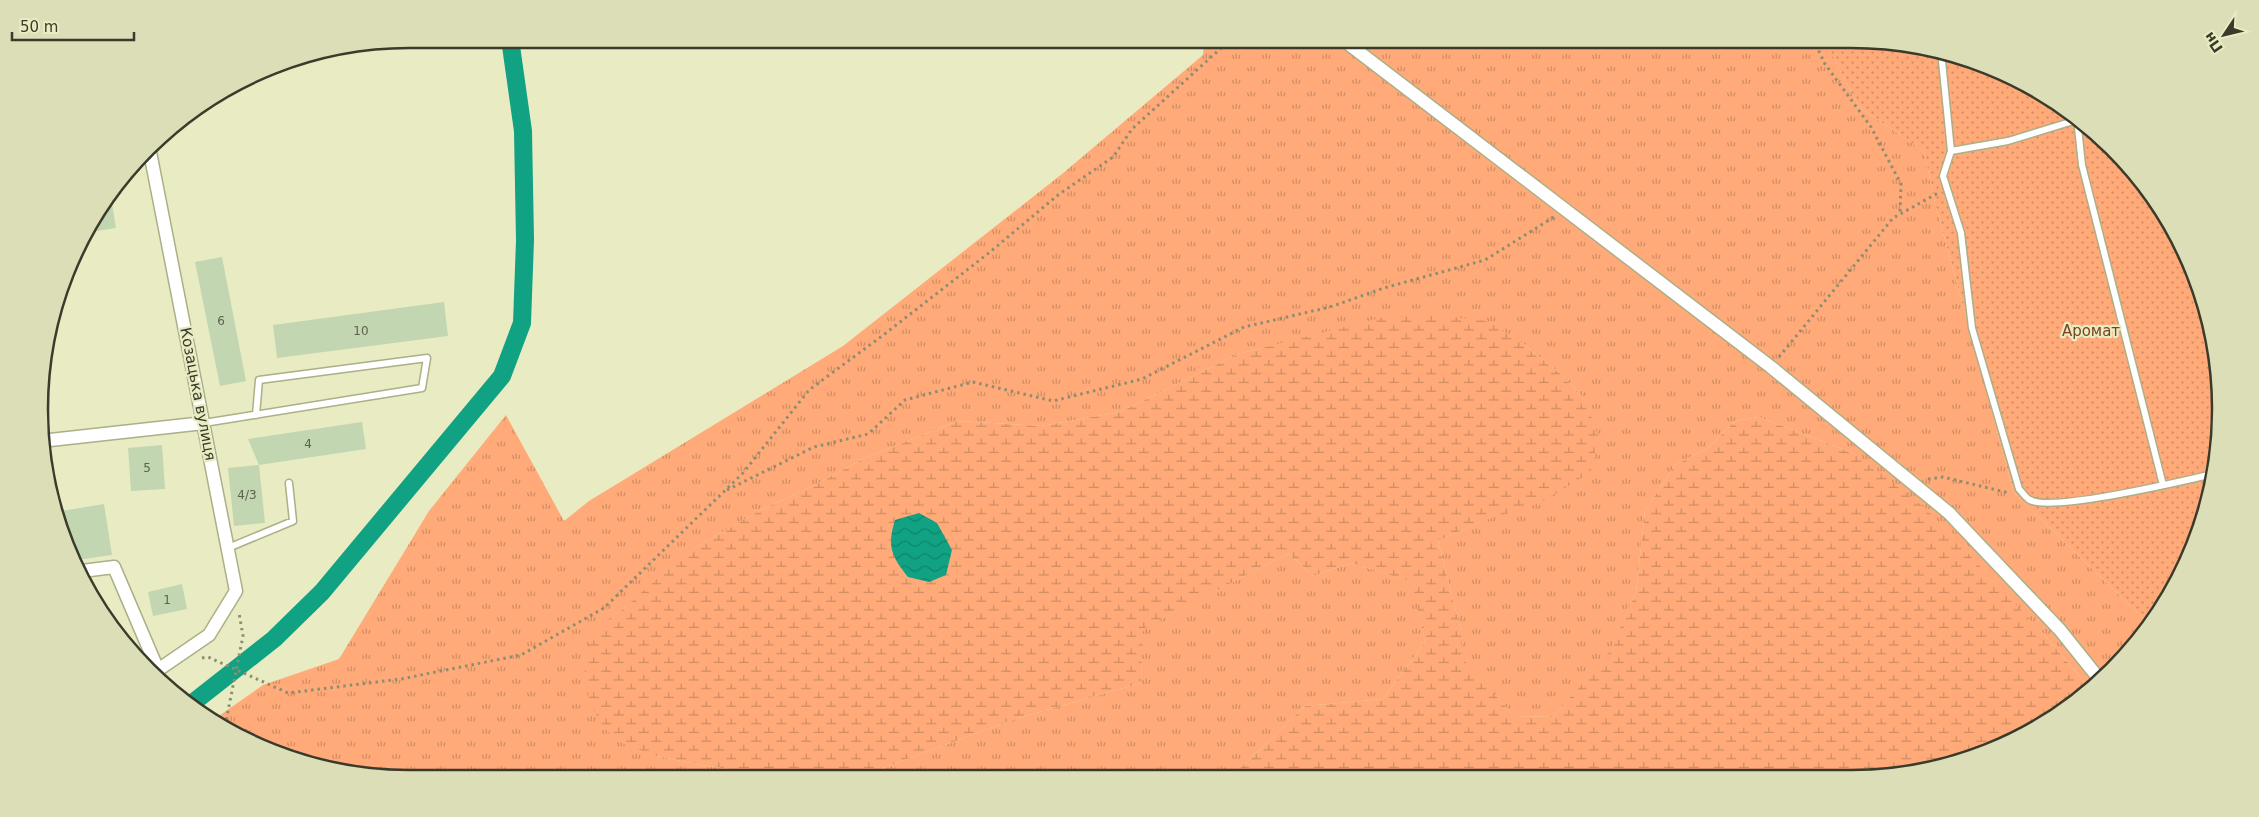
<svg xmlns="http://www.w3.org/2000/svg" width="2259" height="817" viewBox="0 0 2259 817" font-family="'DejaVu Sans',sans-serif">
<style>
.grass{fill:url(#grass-tufts)}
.wetland{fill:url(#wetland-marsh)}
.park{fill:url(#park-dots)}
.water{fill:url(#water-waves)}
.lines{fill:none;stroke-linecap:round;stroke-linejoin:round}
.canal{stroke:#10a282;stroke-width:18}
.building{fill:#c1d6b1}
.service-casing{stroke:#acaf87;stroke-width:9}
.minor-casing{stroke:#acaf87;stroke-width:15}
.path{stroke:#8c8e72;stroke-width:3;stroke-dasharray:2.5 4;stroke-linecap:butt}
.service{stroke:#fff;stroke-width:6}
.minor{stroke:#fff;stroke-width:12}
.labels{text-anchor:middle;stroke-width:4.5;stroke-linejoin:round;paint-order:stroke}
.number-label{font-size:12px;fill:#5c624c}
.park-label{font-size:15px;fill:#7b431f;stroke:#e9ecc2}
.street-label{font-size:15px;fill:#3a3b2b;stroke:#e9ecc2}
.rim{fill:none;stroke:#3a3b2b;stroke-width:2.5}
</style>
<defs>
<pattern id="grass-tufts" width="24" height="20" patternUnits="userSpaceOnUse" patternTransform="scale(1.25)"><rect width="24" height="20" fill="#ffaa78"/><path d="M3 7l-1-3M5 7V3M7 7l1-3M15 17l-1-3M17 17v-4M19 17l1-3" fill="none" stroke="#cf8c63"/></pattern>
<pattern id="wetland-marsh" width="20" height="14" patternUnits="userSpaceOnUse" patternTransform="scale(1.25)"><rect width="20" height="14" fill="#ffaa78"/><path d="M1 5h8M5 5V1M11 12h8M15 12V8" fill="none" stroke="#cf8c63"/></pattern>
<pattern id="park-dots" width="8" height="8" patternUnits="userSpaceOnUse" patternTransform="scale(1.25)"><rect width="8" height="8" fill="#ffaa78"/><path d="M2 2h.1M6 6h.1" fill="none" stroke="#cf8c63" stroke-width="1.8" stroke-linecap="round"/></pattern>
<pattern id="water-waves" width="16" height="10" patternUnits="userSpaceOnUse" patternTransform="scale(1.25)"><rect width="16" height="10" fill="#10a282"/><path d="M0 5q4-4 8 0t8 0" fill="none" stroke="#10856b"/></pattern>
</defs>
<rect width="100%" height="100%" fill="#e9ecc2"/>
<!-- grass -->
<path class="grass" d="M1202,39H1824L1859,107L1924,151L1935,203L2014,493L2147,622L2090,689L2042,632L1855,454L1759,417L1735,421L1708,448L1675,465L1645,511L1636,592L1608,655L1553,717L1514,716L1461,658V631L1438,541L1480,522L1586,401L1562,375L1521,342L1271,346L1238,354L1120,412L1041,426L958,421L867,457L815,485L759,511L695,548L624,608L601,625L657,756L701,765L786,777L408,778L313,766L213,720L263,685L339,659L429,511L506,415L564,521L589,501L843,346L1062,174L1203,55L1204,41Z
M1289,553L1313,576L1351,563L1413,582L1425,642L1383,699L1305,706L1232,776L859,777L1012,720L1141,683L1142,629Z"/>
<!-- wetland -->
<path class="wetland" d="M1445,316L1487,321L1521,342L1562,375L1586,401L1598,436L1591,472L1540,503L1480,522L1438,541L1461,631L1462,658L1514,716L1553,717L1608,654L1636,592L1645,511L1675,465L1708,448L1735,421L1759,417L1855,454L1925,508L2042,632L2090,689L2014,740L1899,775L1232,776L1305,706L1383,699L1425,642L1412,582L1351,563L1313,576L1289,553L1143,629L1141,683L1012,720L859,777H786L701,765L657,756L623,744L605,729L591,706L584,676L590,642L601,624L624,608L677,561L695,548L759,511L815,485L867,457L958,421L1041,426L1120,412L1238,354L1384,317Z"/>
<!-- park -->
<path class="park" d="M1824,39H1851L1946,51L2014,77L2075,115L2128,165L2171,223L2201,289L2217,360L2219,432L2208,504L2171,594L2147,622L2014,493L1935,203L1924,151L1859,107Z"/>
<!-- water -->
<path class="water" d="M919,513L937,523L952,550L946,575L929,582L908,577C891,556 887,546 895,520Z"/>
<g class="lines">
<!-- canal -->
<path class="canal" d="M190,705L274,639L322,592L502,376L522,323L525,240L523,131L510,39"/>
</g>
<!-- building -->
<path class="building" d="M110,192L116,228L97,231L95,216Z
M222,257L246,381L220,386L195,262Z
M444,302L448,336L277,358L273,325Z
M362,422L366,449L259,465L248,439Z
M162,445L165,489L131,491L128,448Z
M259,465L265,523L234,526L228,468Z
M104,504L112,555L77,560L55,512Z
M182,584L187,609L153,616L148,592Z"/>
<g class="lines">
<defs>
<path id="service" d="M1941,51L1951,151
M2077,118L2082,165L2163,485
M2080,119L2008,141L1951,151L1943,176L1961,233L1972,328L2019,489C2023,493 2026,498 2030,500C2052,512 2183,481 2213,474
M204,423L422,388L427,358L259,380L256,415
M228,548L293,521L289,483"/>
<path id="minor" d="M1342,39L1771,367L1949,513L2060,630L2100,680
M149,147L236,591L209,635L152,674
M41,441L204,423
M82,571L114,567L158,670"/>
</defs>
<!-- service casing -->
<use href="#service" class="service-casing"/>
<!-- minor casing -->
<use href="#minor" class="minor-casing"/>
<!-- path -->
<path class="path" d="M1813,39L1825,64L1871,127L1901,184L1900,213
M1779,357L1893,218L1938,193
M1928,479L1943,477L2009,493
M727,490L814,447L868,434L905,400L973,382L1053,401L1142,379L1244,327L1330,307L1384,288L1485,260L1554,217
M202,658L208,657L288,693L401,679L521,655L604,608L743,473L809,390L886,333L990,252L1058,195L1113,157L1132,129L1231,39
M225,726L243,636L239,613"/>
<!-- service -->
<use href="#service" class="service"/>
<!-- minor -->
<use href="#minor" class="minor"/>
</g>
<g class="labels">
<!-- number labels -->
<g class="number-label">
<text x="221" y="325">6</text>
<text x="361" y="335">10</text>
<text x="308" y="448">4</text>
<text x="147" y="472">5</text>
<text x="247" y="499">4/3</text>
<text x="167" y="604">1</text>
</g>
<!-- park labels -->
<g class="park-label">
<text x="2091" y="336">Аромат</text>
</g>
<!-- street labels -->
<g class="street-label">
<text transform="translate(198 394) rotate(79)" y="5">Козацька вулиця</text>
</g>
</g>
<!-- crop -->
<path d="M0 0H2259V817H0ZM409 48H1851A361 361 0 0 1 2212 409V409A361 361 0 0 1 1851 770H409A361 361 0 0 1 48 409V409A361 361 0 0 1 409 48Z" fill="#dbdeb6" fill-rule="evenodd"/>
<path class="rim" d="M409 48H1851A361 361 0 0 1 2212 409V409A361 361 0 0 1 1851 770H409A361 361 0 0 1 48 409V409A361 361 0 0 1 409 48Z"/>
<!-- north arrow -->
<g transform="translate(2224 35) rotate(235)" stroke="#e9ecc2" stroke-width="4" paint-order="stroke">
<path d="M0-4L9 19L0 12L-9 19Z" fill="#3a3b2b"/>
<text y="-8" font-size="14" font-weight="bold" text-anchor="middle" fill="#3a3b2b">Пн</text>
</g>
<!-- scale -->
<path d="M12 32v8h122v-8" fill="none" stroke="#3a3b2b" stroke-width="2.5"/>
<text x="20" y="32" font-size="15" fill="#3a3b2b" stroke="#e9ecc2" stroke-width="4" paint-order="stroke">50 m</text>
</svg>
